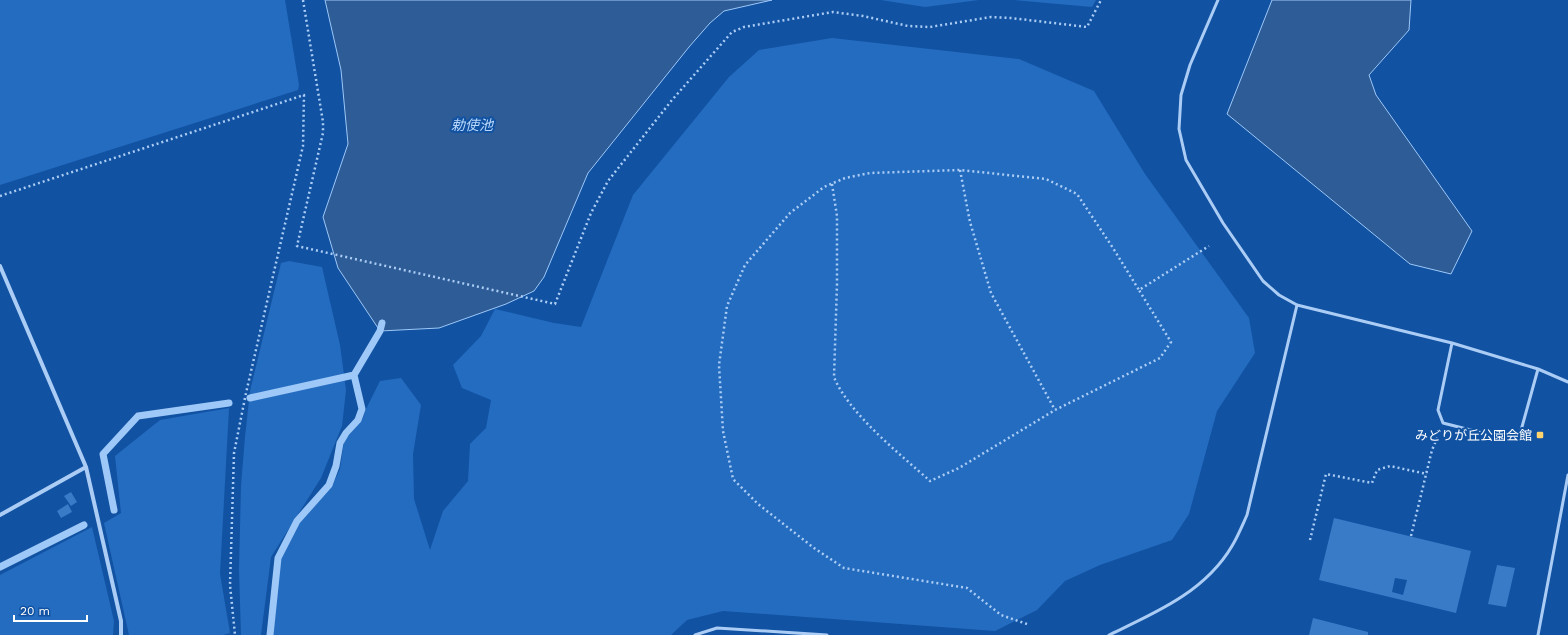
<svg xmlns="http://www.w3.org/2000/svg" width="1568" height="635" viewBox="0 0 1568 635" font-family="'Work Sans','Noto Sans JP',sans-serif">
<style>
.green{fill:#246cc0}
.water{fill:#2e5c97;stroke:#9dc8f8}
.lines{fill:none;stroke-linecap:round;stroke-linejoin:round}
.stream{stroke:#9dc8f8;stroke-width:7}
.building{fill:#3a7bc8;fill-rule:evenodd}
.path{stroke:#abcdf5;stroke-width:2.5;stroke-dasharray:2 3;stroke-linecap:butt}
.lane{stroke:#abcdf5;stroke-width:3}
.street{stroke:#abcdf5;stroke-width:4}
.poi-dot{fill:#ffd46f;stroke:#1152a2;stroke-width:1.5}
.labels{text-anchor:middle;stroke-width:4;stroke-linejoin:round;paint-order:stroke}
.poi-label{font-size:13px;fill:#fff;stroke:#1152a2;text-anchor:end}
.water-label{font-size:14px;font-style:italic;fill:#b8d7fb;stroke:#1152a2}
</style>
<rect width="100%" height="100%" fill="#1152a2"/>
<!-- green -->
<path class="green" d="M0,0H285L299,85L298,90L0,185Z
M881,0H979L925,7Z
M1014,0H1096L1092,7Z
M832,38L1019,59L1094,91L1145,174L1249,318L1255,353L1217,411L1189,514L1172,540L1100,565L1065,581L1037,610L995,631L723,611L687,620L671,635H273L280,560L300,522L332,486L340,469L344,441L362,420L366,409L380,381L401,378L421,405L413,454L414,499L430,550L443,511L468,481L470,444L486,428L491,400L462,388L453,365L481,336L495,309L554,323L581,327L633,195L729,77L759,50Z
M289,261L322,267L340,345L346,390L342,426L321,478L271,557L261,635H241L239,570L241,486L245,437L250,391L281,263Z
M229,408L220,574L230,633L223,635H129L104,523L121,513L115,456L160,420Z
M92,527L114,621L113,635H0V575Z"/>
<!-- water -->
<path class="water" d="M325,0H772L724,11L710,23L689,47L588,173L544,277L534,291L506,304L439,328L380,331L338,268L323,217L348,144L341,70Z
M1272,0H1411L1409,30L1369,75L1376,95L1472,231L1451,274L1410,264L1227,114Z"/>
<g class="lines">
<!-- stream -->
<path class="stream" d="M250,398L354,375
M114,510L103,454L138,416L229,403
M0,567L84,525
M270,635L278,558L297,521L329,485L336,466L340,443L346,433L358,420L362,409L354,375L380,331L382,323"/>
</g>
<!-- building -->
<path class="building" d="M71,492L77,502L71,506L64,496Z
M68,504L72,512L61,518L57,511Z
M1334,518L1471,551L1456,613L1319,580ZM1395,578L1407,580L1403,595L1392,592Z
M1497,565L1515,568L1506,607L1488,604Z
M1313,618L1368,632V635H1309Z"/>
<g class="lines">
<!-- path -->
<path class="path" d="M303,0L323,122V133L297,246L555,304L591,213L608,181L672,100L732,32L744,27L833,12L863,16L908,26L930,27L991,17L1011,18L1087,27L1101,0
M960,170L970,222L991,293L1055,410
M832,184L837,216V284L834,377C849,414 900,454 930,481L959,468L1055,410L1160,358L1171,342L1139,290
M0,196L304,95L303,146L246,393L234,453L230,585L235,635
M1411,536L1432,450L1438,436
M1310,540L1326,474L1372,483L1377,470L1390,466L1427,474
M1027,624L1001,615L967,588L844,568L814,548L758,504L733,479L723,431L719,365L727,306L745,265L790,213L824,187L845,178L870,173L960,170L1046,179L1077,194L1113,248L1139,290L1209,246"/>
<!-- lane -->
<path class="lane" d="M1218,0L1190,65L1181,95L1179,129L1186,160L1223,223L1263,281L1279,295L1297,305L1452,343L1538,369L1568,382
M1452,343L1438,410L1443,423L1510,440L1520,434L1538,369
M695,635L717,628L827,635
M1109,635C1155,613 1205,592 1232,546C1238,536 1242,526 1247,515L1297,305
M1538,635L1568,475"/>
<!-- street -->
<path class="street" d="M0,266L86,467L121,621V635
M0,515L86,467"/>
</g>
<!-- markers -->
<rect class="poi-dot" x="1536" y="431" width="8" height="8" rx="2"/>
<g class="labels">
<!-- poi labels -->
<g class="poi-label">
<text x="1532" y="440">みどりが丘公園会館</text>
</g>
<!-- water labels -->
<g class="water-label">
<text x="472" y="130">勅使池</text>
</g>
</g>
<!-- scale -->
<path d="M14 615v6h73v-6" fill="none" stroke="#ffffff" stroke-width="2"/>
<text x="20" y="615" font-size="12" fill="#ffffff" stroke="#1152a2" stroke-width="3" paint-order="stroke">20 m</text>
</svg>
